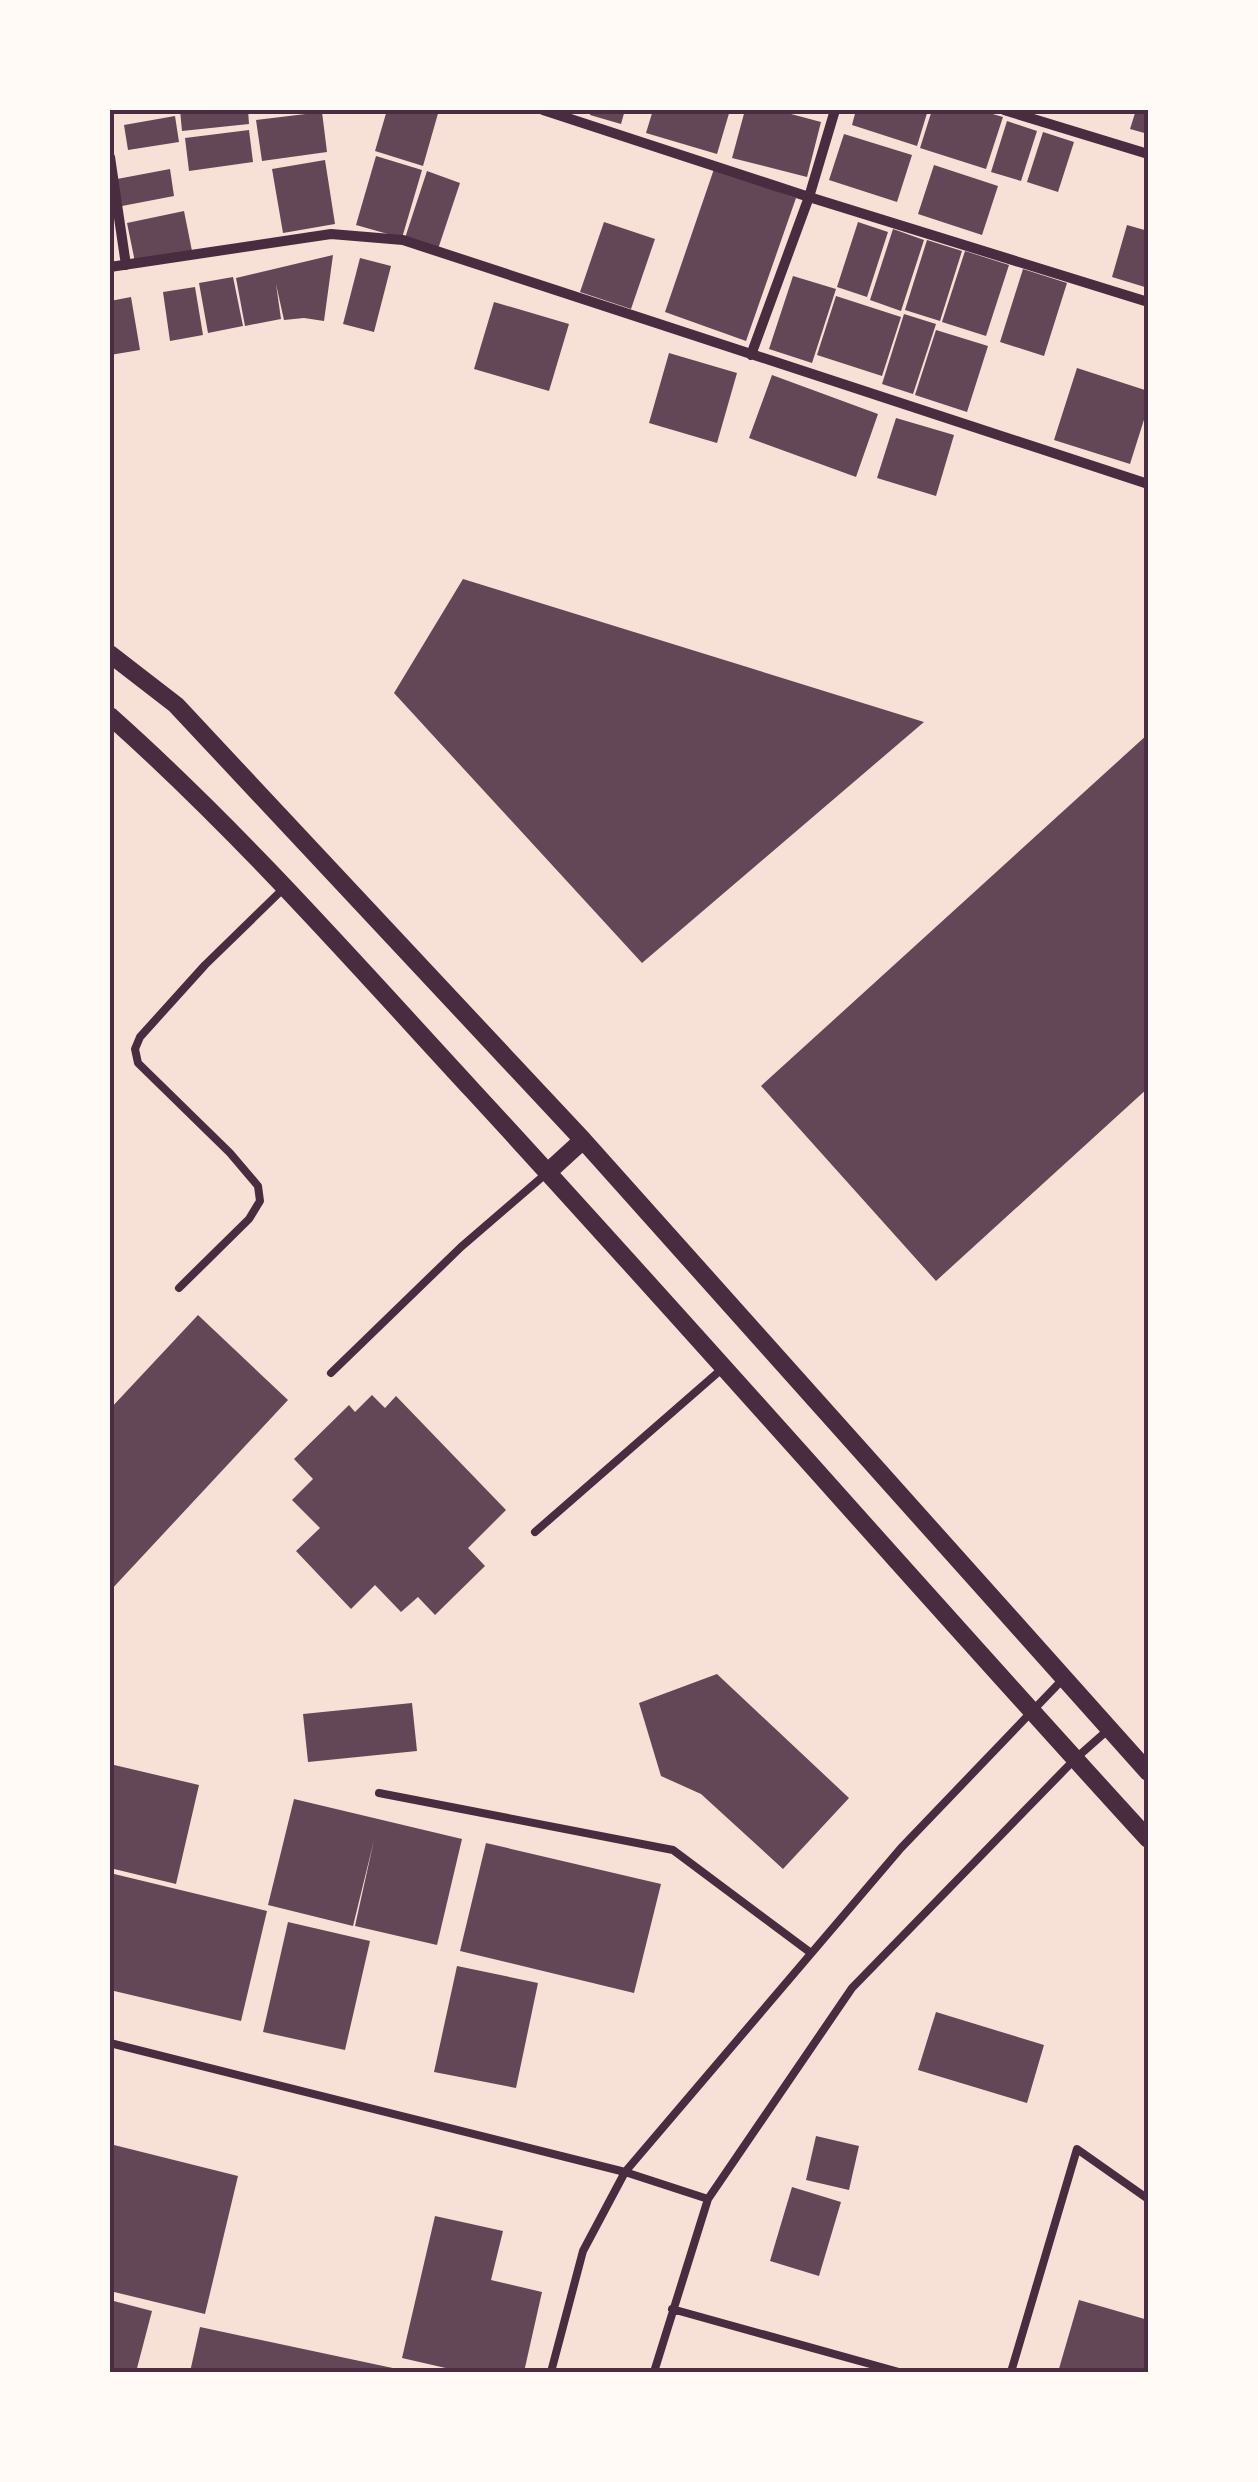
<svg xmlns="http://www.w3.org/2000/svg" width="1258" height="2482" viewBox="0 0 1258 2482" font-family="Quicksand,sans-serif">
<style>
.building{fill:#644757}
.lines{fill:none;stroke-linecap:round;stroke-linejoin:round}
.service{stroke:#4a2c40;stroke-width:8}
.minor{stroke:#4a2c40;stroke-width:10}
.tertiary{stroke:#4a2c40;stroke-width:18}
.neatline{fill:none;stroke:#4a2c40;stroke-width:4}
</style>
<rect width="100%" height="100%" fill="#f7e1d7"/>
<!-- building -->
<path class="building" d="M180,110H248L249,124L182,131Z
M387,110H439L423,166L375,151Z
M591,110H625L621,124L590,115Z
M653,110H730L717,154L646,133Z
M745,110H776L821,122L807,177L732,158Z
M856,110H928L917,146L852,125Z
M932,110H979L1003,117L986,169L920,148Z
M1136,110H1148V134L1130,129Z
M322,112L327,152L262,161L256,120Z
M175,116L179,142L128,150L124,125Z
M1007,121L1037,131L1021,181L991,172Z
M249,130L253,162L189,171L185,138Z
M1043,132L1074,142L1058,192L1027,182Z
M844,134L912,155L897,202L829,180Z
M376,156L422,170L402,238L356,225Z
M325,160L335,224L283,233L272,169Z
M934,165L998,186L982,235L918,214Z
M170,169L174,196L122,206L117,179Z
M714,169L796,198L746,341L665,312Z
M427,171L460,183L438,249L405,238Z
M184,211L192,251L135,262L127,223Z
M604,222L655,239L631,309L580,292Z
M858,222L888,232L867,297L837,287Z
M1127,225L1148,231V288L1112,277Z
M893,229L924,240L901,311L870,300Z
M927,240L962,251L940,321L905,310Z
M965,251L1009,265L986,336L942,322Z
M333,255L324,321L304,318L284,320L276,284L281,319L245,326L236,278Z
M360,258L391,266L374,332L343,324Z
M1023,269L1067,283L1044,356L1000,342Z
M793,276L836,289L812,363L769,349Z
M233,277L243,326L208,333L199,283Z
M195,287L203,335L170,341L163,292Z
M836,296L901,317L882,376L817,355Z
M131,297L140,350L110,355V301Z
M494,302L569,324L549,391L474,369Z
M904,314L936,324L913,394L882,384Z
M936,330L988,346L967,412L915,395Z
M669,353L737,373L717,443L649,423Z
M1077,368L1148,391V407L1130,464L1054,440Z
M772,375L878,414L856,477L749,438Z
M896,418L954,435L936,496L877,478Z
M463,579L924,722L642,963L394,693Z
M1148,734V1088L936,1281L761,1086Z
M198,1315L288,1400L110,1591V1409Z
M372,1395L385,1408L396,1396L506,1510L468,1548L485,1566L435,1615L418,1597L401,1612L375,1585L351,1609L296,1551L320,1528L292,1500L313,1479L294,1459L349,1405L355,1412Z
M717,1674L849,1798L783,1869L701,1794L661,1776L639,1703Z
M412,1703L417,1751L308,1762L303,1714Z
M110,1764L199,1785L176,1884L110,1868Z
M294,1799L462,1839L437,1945L355,1926L374,1840L353,1926L268,1905Z
M486,1843L661,1884L634,1993L460,1951Z
M110,1873L267,1911L241,2021L110,1990Z
M288,1922L370,1941L345,2050L263,2032Z
M457,1966L538,1983L516,2088L434,2072Z
M936,2012L1044,2045L1027,2103L918,2070Z
M816,2136L859,2146L849,2190L806,2180Z
M110,2144L238,2176L205,2314L110,2291Z
M792,2187L841,2202L819,2276L770,2261Z
M435,2216L503,2231L491,2280L542,2292L524,2372H463L402,2358Z
M110,2300L152,2311L136,2372H110Z
M1079,2300L1148,2320V2356L1143,2372H1058Z
M200,2327L402,2370L401,2372H190Z"/>
<g class="lines">
<!-- service -->
<path class="service" d="M179,1288L249,1219L260,1201L258,1186L230,1153L138,1063L135,1049L140,1037L205,965L284,888
M331,1373L461,1247L548,1172
M535,1532L723,1368
M379,1793L673,1850L811,1953
M110,2043L625,2172L708,2199
M672,2309L899,2372
M551,2372L583,2251L625,2172L901,1848L1064,1678
M654,2372L708,2199L852,1988L1075,1759L1109,1729
M1011,2372L1077,2149L1148,2199"/>
<!-- minor -->
<path class="minor" d="M543,110L809,197L1148,302
M1004,110L1148,154
M110,157L126,265
M110,267L331,234L403,240L1148,484
M751,355L809,197L835,110"/>
<!-- tertiary -->
<path class="tertiary" d="M110,654L176,705L583,1140L1148,1772
M110,716C240,832 355,963 473,1091C701,1338 921,1591 1148,1839
M548,1172L583,1140"/>
</g>
<!-- border -->
<rect width="1258" height="2482" fill="none" stroke="#fffaf5" stroke-width="225"/>
<rect x="112" y="112" width="1034" height="2258" class="neatline"/>
</svg>
